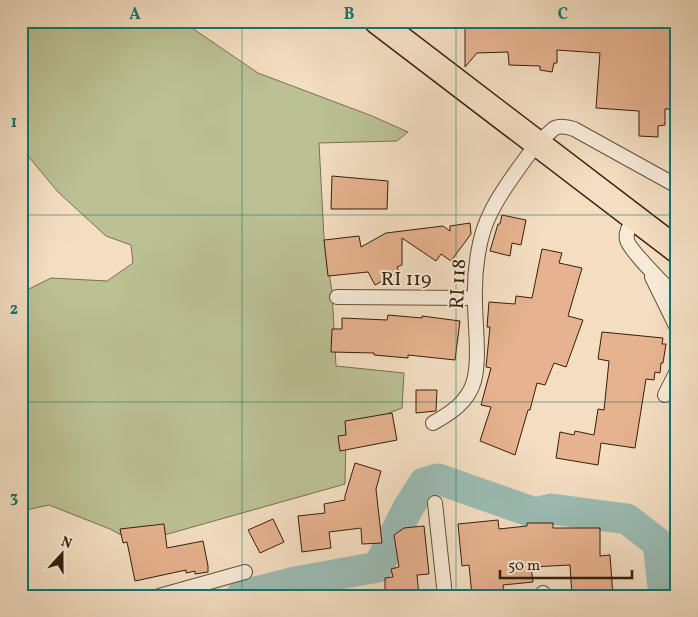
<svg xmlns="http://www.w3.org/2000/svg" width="698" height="617" viewBox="0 0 698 617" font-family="Vollkorn,serif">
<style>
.green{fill:#bbc193;stroke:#797050}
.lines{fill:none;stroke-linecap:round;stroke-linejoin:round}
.river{stroke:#9bbcb4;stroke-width:31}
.building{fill:#e6b28f;stroke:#371f0d}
.street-casing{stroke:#664f3a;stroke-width:16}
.highway-casing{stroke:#371f0d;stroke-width:28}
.street{stroke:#f7ead7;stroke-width:14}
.highway{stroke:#f3dec2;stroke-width:25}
.grid{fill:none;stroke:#0f766e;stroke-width:1;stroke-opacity:0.55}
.labels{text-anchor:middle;stroke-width:4;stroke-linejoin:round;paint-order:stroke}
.street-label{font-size:20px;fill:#371f0d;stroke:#f7ead7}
.neatline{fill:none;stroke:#0f766e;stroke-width:2}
.grid-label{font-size:16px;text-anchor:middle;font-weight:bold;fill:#0f766e}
</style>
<rect width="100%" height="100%" fill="#f3dec2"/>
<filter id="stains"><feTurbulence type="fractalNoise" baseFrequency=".004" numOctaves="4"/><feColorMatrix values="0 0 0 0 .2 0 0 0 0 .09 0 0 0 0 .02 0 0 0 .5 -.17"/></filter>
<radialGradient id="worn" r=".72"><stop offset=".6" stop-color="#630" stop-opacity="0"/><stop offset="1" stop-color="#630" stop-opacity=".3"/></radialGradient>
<!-- green -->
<path class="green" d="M21,21H188L192,28L258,73L372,116L408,132L397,141L319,143L324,238L332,292L336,366L404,373L402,408L346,430L345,484L136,543L110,529L49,505L21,511V293L51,278L107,281L133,263L131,245L106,236L58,192L28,156L21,122Z"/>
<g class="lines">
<!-- river -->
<path class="river" d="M241,596L295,582L378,567L408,508L424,483L438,479L535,513L551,509L627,519L658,543L664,596"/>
</g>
<!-- building -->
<path class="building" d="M465,21H677V67H671L670,109H665V125L658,126V137L639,136V111L596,108L600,53L557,50V63H554L552,72L540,70V66L509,65L508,52L477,53L465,67Z
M332,176L388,181L387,209H331Z
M502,215L526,220L521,245L512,243L510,256L490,251L498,224H500Z
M470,223L471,234L451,261L441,254L436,261L402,238V265L397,267L399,272L375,285L368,272L328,276L324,240L359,236L361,247L386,233L443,226L450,231V226Z
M542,249L562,253L559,263L582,268L568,316L583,320L566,367L554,363L545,385L537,383L530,410H528L515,455L480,441L491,407L481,405L491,368L486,367L490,327H487L489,302L515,304L516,296L532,298Z
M388,315L422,318V316L460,321L455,360L408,355V358L374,355V353L331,352L332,329H342V318L387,320Z
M602,332L663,338L662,344H666L663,363H661L660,373L655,372L654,380L646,379L635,448L601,443L598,465L556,458L560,432L574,435L575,431L594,435L598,409L604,410L609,361L598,359Z
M416,390H437L436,411L416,413Z
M392,413L397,440L340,451L338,436L346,435L345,421Z
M355,463L381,471L376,489L382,543L362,544L361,528L329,532L331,548L302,552L298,516L325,513L324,504L345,500V496Z
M273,519L284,542L260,553L248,530Z
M498,520L499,529L527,526V523H553V528H600V556L610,555L613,596H572L570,565L531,567L533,582L503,585L504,596H472L469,565L462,566L458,524Z
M164,524L167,548L203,541L208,566V572L195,574V571L186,573V570L135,581L127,542L123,543L120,529Z
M424,526L429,574L417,575L419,596H385V578L393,577L391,569L399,567L394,535L404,528Z"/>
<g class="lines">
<defs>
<path id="street" d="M634,217C631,224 625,232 627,240C629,250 668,288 677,298
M652,277L677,328
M337,297L475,298
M665,395L677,371
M433,423C451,413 468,402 474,381C480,358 475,325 475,301C474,273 478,236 491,212C500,193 514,175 526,158C534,147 539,141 549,133C551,131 553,129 555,128C561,125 568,127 574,129L677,186
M435,503L445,596
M543,593V596
M159,596L245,572"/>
<path id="highway" d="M377,21L677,250"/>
</defs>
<!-- street casing -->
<use href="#street" class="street-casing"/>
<!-- highway casing -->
<use href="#highway" class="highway-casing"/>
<!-- street -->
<use href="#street" class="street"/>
<!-- highway -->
<use href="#highway" class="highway"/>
</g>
<!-- grid -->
<path class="grid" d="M242,21V596M456,21V596M21,215H677M21,402H677"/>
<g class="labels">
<!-- street labels -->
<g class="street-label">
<text x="406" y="285">RI 119</text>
<text transform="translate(457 284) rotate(-87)" y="7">RI 118</text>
</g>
</g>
<!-- margin -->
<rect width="698" height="617" fill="none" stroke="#f3dec2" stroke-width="55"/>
<!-- north arrow -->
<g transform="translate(62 554) rotate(21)" stroke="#f7ead7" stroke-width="4" paint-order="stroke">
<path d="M0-4L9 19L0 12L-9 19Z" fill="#371f0d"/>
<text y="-8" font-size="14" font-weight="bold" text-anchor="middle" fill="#371f0d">N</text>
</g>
<!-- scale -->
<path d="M500 570v8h132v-8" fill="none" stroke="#371f0d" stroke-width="2.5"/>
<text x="508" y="570" font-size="15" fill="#371f0d" stroke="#f7ead7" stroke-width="4" paint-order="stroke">50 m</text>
<rect x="28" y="28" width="642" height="562" class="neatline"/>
<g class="grid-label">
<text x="135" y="19">A</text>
<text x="349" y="19">B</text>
<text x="563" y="19">C</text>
<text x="14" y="127">1</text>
<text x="14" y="314">2</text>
<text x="14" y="502">3</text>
</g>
<rect width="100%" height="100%" filter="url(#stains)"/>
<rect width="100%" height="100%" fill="url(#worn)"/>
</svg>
